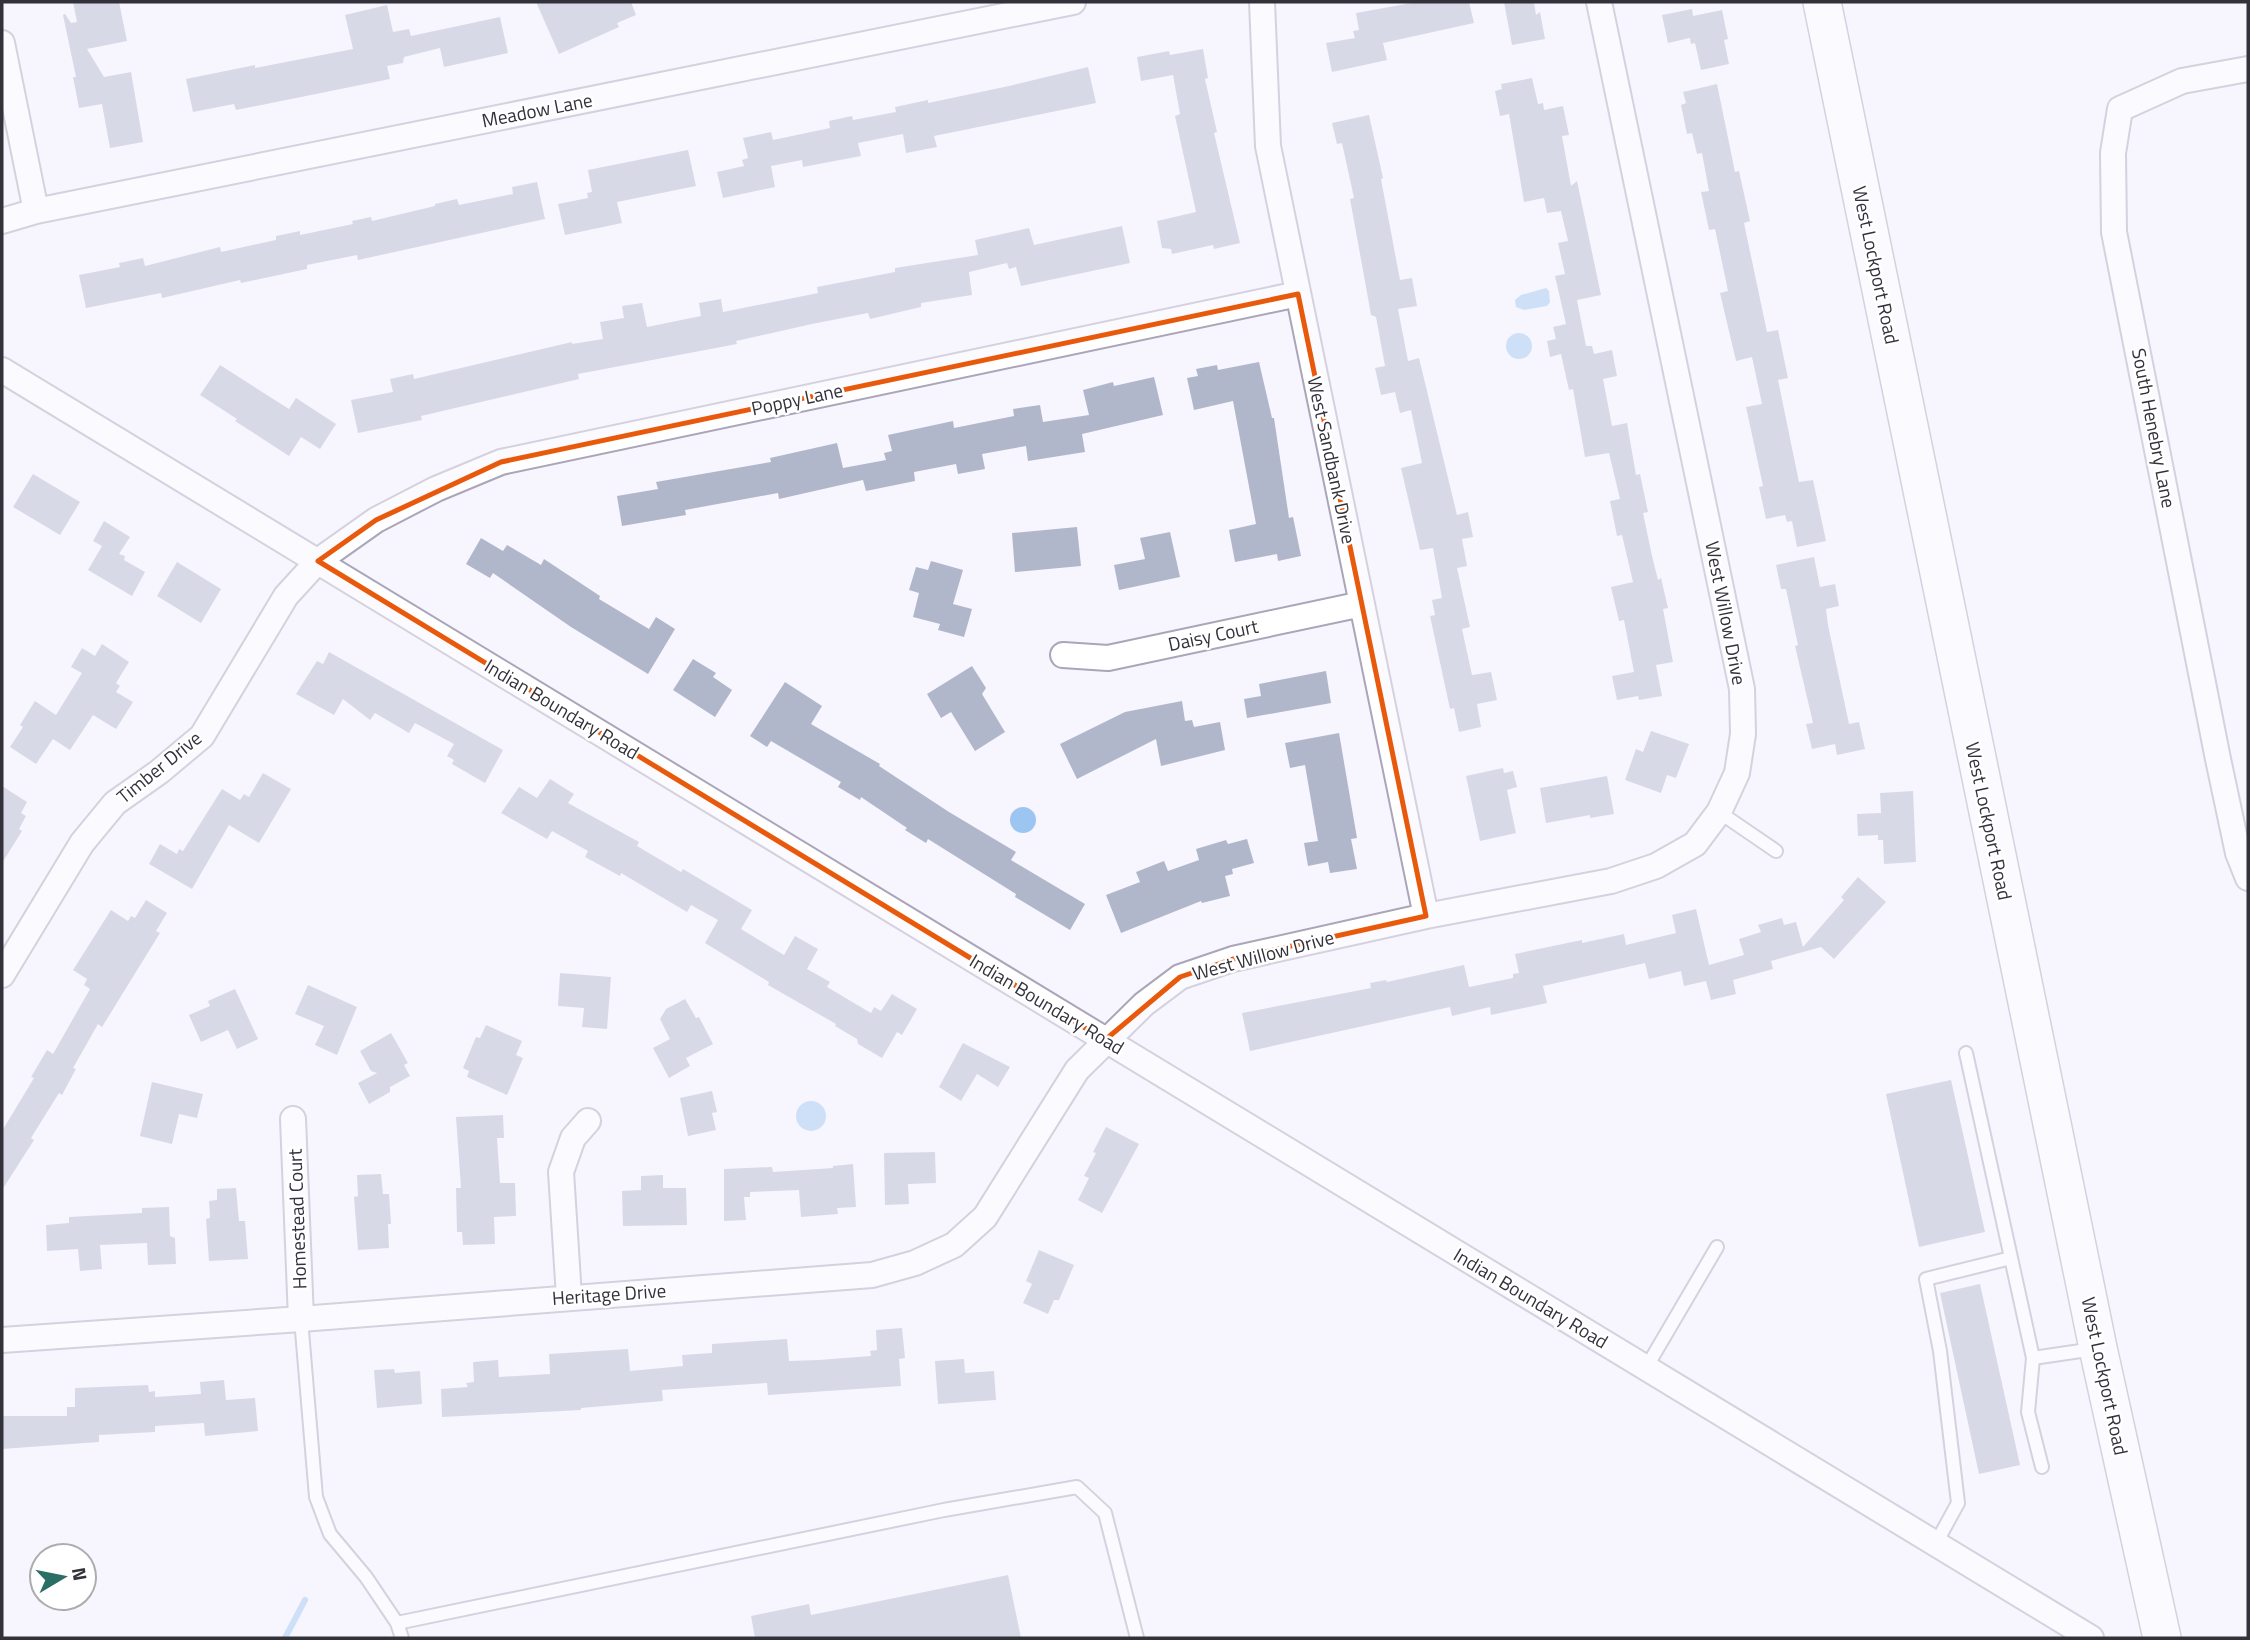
<svg xmlns="http://www.w3.org/2000/svg" width="2250" height="1640" viewBox="0 0 2250 1640" font-family="'Titillium Web',sans-serif">
<style>
.water{fill:#9cc5f2}
.lines{fill:none;stroke-linecap:round;stroke-linejoin:round}
.stream{stroke:#9cc5f2;stroke-width:6}
.building{fill:#b1b7cb}
.service-casing{stroke:#aaa5b9;stroke-width:16}
.minor-casing{stroke:#aaa5b9;stroke-width:28}
.primary-casing{stroke:#aaa5b9;stroke-width:40}
.service{stroke:#fff;stroke-width:12}
.minor{stroke:#fff;stroke-width:24}
.primary{stroke:#fff;stroke-width:37}
.marked{fill:none;stroke:#e8590c;stroke-width:5;stroke-linejoin:round}
.labels{text-anchor:middle;stroke-width:5;stroke-linejoin:round;paint-order:stroke}
.street-label{font-size:19px;fill:#33313a;stroke:#fff}
</style>
<rect width="100%" height="100%" fill="#f7f5fe"/>
<!-- water -->
<path class="water" d="M1546,288L1549,291L1550,302L1547,306L1524,310L1516,307L1515,300L1521,295Z
M1506 346a13 13 0 1 1 26 0a13 13 0 1 1-26 0Z
M1010 820a13 13 0 1 1 26 0a13 13 0 1 1-26 0Z
M796 1116a15 15 0 1 1 30 0a15 15 0 1 1-30 0Z"/>
<g class="lines">
<!-- stream -->
<path class="stream" d="M285,1638L305,1600"/>
</g>
<!-- building -->
<path class="building" d="M73,2H119L127,41L87,49L104,77L131,72L143,142L110,148L102,104L79,108L73,77H76L63,15L65,14L71,23L77,22Z
M536,2H631L636,15L617,23L619,27L559,54Z
M1417,2H1469L1474,23L1383,43L1387,60L1332,72L1326,43L1355,38L1353,31L1359,30L1356,13Z
M1504,2H1534L1536,15L1540,12L1545,39L1512,45Z
M387,5L393,32L409,29L411,36L500,17L508,53L444,67L440,48L404,57L403,63L387,66L390,79L236,110L234,104L193,112L186,79L255,65V68L353,49L345,15Z
M1692,9L1693,16L1722,10L1728,39L1724,40L1729,64L1701,70L1695,43L1691,44L1690,38L1668,43L1662,15Z
M1203,49L1208,78L1205,79L1217,132L1214,133L1240,243L1214,249L1213,245L1172,254L1171,249L1162,248L1157,221L1196,212L1175,116L1180,114L1173,75L1141,81L1137,57L1169,51L1170,55Z
M1088,67L1096,103L934,136L937,147L906,153L903,134L858,143L861,156L803,167L802,160L771,166L775,187L723,198L717,172L744,166L742,160L748,158L743,138L771,132L773,140L830,128L829,121L852,116L853,120L896,112L895,107L928,100V103L1009,86Z
M1532,78L1538,104L1543,103L1544,110L1563,106L1569,135L1562,136L1571,186L1577,181L1601,295L1577,300L1586,346H1592L1594,354L1612,350L1617,376L1603,379L1612,426L1627,423L1636,475L1640,474L1648,512L1643,513L1652,556L1658,580L1661,578L1668,608L1663,609L1673,662L1656,665L1662,696L1639,700L1638,696L1617,700L1612,676L1634,672L1624,620L1619,621L1611,587L1633,582L1622,535L1617,536L1610,501L1620,499L1609,453L1585,457L1573,389L1569,390L1561,354L1550,357L1547,341L1556,339L1553,327L1566,324L1555,276L1565,274L1558,243L1568,241L1561,211L1547,213L1544,198L1524,202L1509,114L1500,116L1495,91L1502,89L1501,84Z
M1717,84L1735,172L1739,171L1750,221L1744,223L1767,332L1778,330L1788,378L1778,380L1799,482L1813,480L1826,541L1797,547L1792,521L1787,522L1785,515L1766,519L1759,487L1763,486L1746,407L1762,404L1752,357L1736,361L1720,293L1728,291L1715,229L1709,230L1701,192L1709,191L1702,153L1697,154L1692,133L1687,134L1681,105L1686,103L1683,92Z
M1369,115L1383,178L1381,179L1400,280L1412,278L1417,306L1398,309L1408,361L1419,358L1457,515L1468,512L1473,537L1462,539L1467,566L1457,568L1470,627L1462,629L1472,675L1491,672L1497,700L1477,704L1481,727L1459,732L1454,708L1450,709L1430,616L1435,615L1432,600L1442,598L1433,548L1420,550L1401,468L1422,463L1411,410L1400,413L1395,392L1381,395L1375,368L1385,366L1376,317L1371,315L1366,287L1350,199L1354,198L1342,143L1337,144L1332,123Z
M688,150L696,186L617,202L622,223L565,235L558,204L588,198L587,193L592,192L588,170Z
M537,182L545,219L358,260L357,255L307,265V269L241,283L240,280L162,298L161,293L86,308L79,275L120,267L119,263L143,258L145,266L220,247L221,252L276,240V236L300,231V235L353,224L352,221L371,217L372,221L435,206V204L457,199L459,205L513,194L512,187Z
M1122,226L1130,263L1021,286L1016,267L1009,269L1007,263L969,272L972,295L921,303V307L870,319L868,313L812,324L736,341L737,344L578,374L579,379L421,416L422,420L358,433L351,400L393,392L390,379L413,374L414,379L572,342V344L603,339L600,322L624,318L622,306L642,303L647,327L701,316L699,303L721,299L723,312L818,293L817,287L895,272V268L978,255L975,240L1029,228L1034,245Z
M1259,362L1272,418H1274L1289,518L1293,517L1301,556L1278,561L1277,554L1235,562L1229,530L1256,524L1233,401L1194,410L1187,378L1198,376L1196,369L1217,365L1218,370Z
M220,365L289,409L296,398L336,424L320,449L301,437L289,456L235,421L237,419L200,395Z
M1154,377L1163,415L1082,434L1085,452L1028,461L1026,446L982,454L985,469L958,474L956,464L914,472L915,481L866,491L863,480L779,499L778,493L685,510L686,515L622,526L617,496L658,489L656,482L771,462L770,458L837,443L843,468L886,460L884,453L892,451L888,435L953,421L954,428L1014,416L1013,409L1040,405L1043,422L1089,415L1083,390L1113,382L1114,386Z
M33,474L80,502L60,535L13,507Z
M104,521L130,537L119,554L125,556L124,560L145,572L132,596L88,570L102,546L93,541Z
M1077,527L1081,566L1015,572L1012,533Z
M1170,532L1180,577L1119,590L1114,565L1145,559L1140,538Z
M481,538L503,551L507,545L541,565L544,559L600,596L599,599L649,629L656,617L675,629L648,674L571,627L493,573L490,578L466,564Z
M1814,557L1820,587L1835,584L1839,606L1826,609L1828,625L1849,724L1859,722L1865,749L1837,755L1835,744L1812,749L1806,724L1813,723L1795,646L1798,645L1786,589H1781L1776,565Z
M931,561L963,570L953,604L972,609L964,637L938,630L940,624L913,617L919,593L909,590L916,567L928,570Z
M177,562L221,589L201,623L157,596Z
M102,644L129,662L116,683L120,686L116,692L133,702L116,729L93,715L70,750L53,739L36,764L10,747L23,727L20,725L35,701L56,715L82,673L71,667L82,648L95,656Z
M329,652L503,750L485,783L452,764L454,760L447,756L454,744L415,723L409,733L375,713L370,720L343,699L334,715L296,694L317,661L323,664Z
M693,659L716,673L713,677L732,690L715,717L673,690Z
M972,666L986,688L982,694L1005,732L975,751L951,712L941,718L927,694Z
M1326,671L1331,703L1247,718L1244,699L1261,696L1259,684Z
M785,682L822,706L811,724L880,764L879,766L949,812L1016,852L1011,860L1085,904L1070,930L1015,897L1016,894L928,839L926,843L905,830L907,828L861,797L860,800L838,787L841,782L771,741L767,747L750,736Z
M1182,701L1185,721L1192,720L1194,727L1220,722L1225,750L1161,766L1156,739L1077,779L1060,744L1125,712Z
M1651,731L1689,744L1676,778L1667,775L1661,793L1625,780L1636,749L1643,752Z
M1339,733L1357,838L1351,839L1357,869L1330,873L1328,862L1308,866L1304,843L1318,841L1305,765L1290,768L1285,743Z
M1503,768L1504,773L1513,771L1517,787L1507,790L1516,833L1480,841L1466,776Z
M263,773L291,789L259,843L229,825L192,889L149,864L160,844L177,854L179,849L183,851L222,789L240,800L244,794L249,797Z
M1607,776L1614,814L1590,818V815L1546,823L1540,788Z
M550,779L574,794L568,803L639,842L637,846L681,872L683,869L752,910L741,929L784,955L795,936L818,949L807,969L830,982L827,987L871,1013L874,1007L881,1011L892,994L917,1009L902,1035L897,1032L882,1058L858,1044L857,1039L835,1026L836,1024L768,985L769,982L705,943L718,920L691,905L687,912L621,873L620,876L585,857L588,851L552,831L547,839L501,813L519,787L537,798Z
M2,786L27,802L21,813L26,816L19,829L22,831L2,863Z
M1913,791L1916,862L1884,864L1883,840H1878V835L1858,836L1857,814L1881,813L1880,793Z
M1247,839L1254,863L1232,869L1233,874L1225,876L1230,896L1202,903L1201,901L1121,933L1106,895L1140,882L1136,872L1164,861L1168,871L1199,860L1196,849L1226,840L1228,844Z
M1858,877L1886,902L1834,959L1821,947L1771,961L1773,969L1733,980L1736,994L1711,1000L1706,981L1684,986L1681,971L1649,979L1645,963L1543,986L1547,1003L1491,1015L1490,1007L1452,1016L1450,1007L1250,1051L1242,1013L1371,988L1370,983L1386,980L1387,982L1464,965L1469,987L1513,978V974L1519,973L1515,954L1582,940V943L1624,934L1626,945L1676,933L1672,915L1696,909L1709,965L1744,955L1739,939L1761,932L1758,925L1782,918L1784,925L1796,922L1803,947L1844,900L1841,897Z
M146,900L167,913L156,931L160,933L102,1027L98,1024L73,1068L76,1069L62,1095L59,1093L31,1138L34,1140L2,1190V1131L34,1078L31,1077L47,1050L53,1054L90,989L84,985L87,979L73,970L111,910L128,921L131,916L135,918Z
M560,973L611,977L607,1029L582,1027L584,1008L558,1006Z
M308,985L357,1007L337,1055L315,1045L324,1026L295,1014Z
M235,989L258,1039L237,1049L228,1030L201,1042L189,1015L210,1006L208,1001Z
M685,999L696,1018L699,1017L713,1044L686,1058L690,1066L669,1078L653,1048L670,1039L660,1019L666,1009Z
M486,1025L522,1041L516,1055L523,1058L507,1095L467,1077L469,1071L463,1068L476,1037L480,1038Z
M391,1033L408,1063L404,1065L410,1076L390,1087V1092L369,1104L358,1083L377,1073L371,1071L360,1051Z
M963,1043L1010,1067L998,1087L977,1074L961,1101L939,1087Z
M1951,1080L1985,1232L1919,1247L1886,1094Z
M152,1082L203,1094L197,1118L179,1114L172,1144L140,1136Z
M712,1091L717,1112L712,1113L716,1130L688,1136L680,1098Z
M503,1115L504,1138H497L500,1183H515L516,1216L494,1217L495,1244L463,1245L462,1232H457L456,1188H461L456,1117Z
M1106,1127L1139,1144L1102,1213L1078,1200L1089,1178L1084,1176L1096,1153L1093,1152Z
M935,1152L936,1183L908,1184L909,1204L885,1205L884,1153Z
M853,1164L856,1207L837,1208L838,1214L801,1217L799,1190L750,1192V1197H744L746,1220L724,1221V1169L772,1167L773,1172L833,1168V1166Z
M381,1174L383,1194H389L391,1224H388L389,1248L358,1250L354,1197L358,1196L357,1175Z
M663,1175V1188H686L687,1225L623,1226L622,1191L641,1190V1176Z
M236,1188L239,1221H245L248,1259L209,1261L206,1219L210,1218L209,1201L217,1200V1189Z
M169,1207L170,1236L175,1238L176,1264L148,1265L147,1243L100,1245L102,1269L80,1271L78,1249L47,1251L46,1225L69,1223V1217L142,1213V1208Z
M1039,1250L1074,1265L1059,1300H1054L1048,1314L1023,1303L1032,1284L1026,1281Z
M1980,1284L2020,1465L1979,1474L1940,1293Z
M902,1328L905,1358L899,1359L901,1386L768,1395L767,1383L662,1390L663,1401L581,1408V1410L442,1417L441,1389L468,1387L466,1383L474,1382L473,1362L498,1360L499,1377L550,1374L549,1354L628,1349L630,1371L683,1366L682,1355L712,1353V1344L787,1339L789,1361L819,1360L871,1356L870,1351L877,1350L876,1330Z
M964,1359L965,1373L994,1371L996,1400L938,1404L935,1361Z
M394,1369L395,1373L420,1371L422,1404L377,1408L374,1370Z
M224,1380L226,1400L255,1398L258,1431L205,1436L204,1423L155,1426V1432L99,1435V1442L2,1449V1416H67V1407H75V1388L148,1385L149,1392L155,1391V1397L201,1394L200,1382Z
M1008,1575L1021,1638H755L751,1616L809,1604L811,1615Z"/>
<g class="lines">
<defs>
<path id="service" d="M1719,812L1776,851
M1966,1053L2033,1358L2094,1349
M301,1319L316,1497L330,1534L366,1577L397,1623L402,1638
M2033,1358L2028,1412L2042,1467
M1646,1368L1717,1247
M1935,1545L1958,1503L1940,1351L1926,1279L2011,1258
M397,1623L944,1510L1077,1487L1105,1513L1137,1638"/>
<path id="minor" d="M1262,2L1268,146L1426,916
M2,43L36,211
M2248,69L2182,81L2120,109L2113,153L2114,232L2218,759L2238,853L2248,878
M2,221L36,211L1073,2
M2,370L2091,1638
M1063,655L1108,658L1362,604
M2,975L82,843L115,803L159,772L202,736L286,596L318,561L376,520L436,489L501,462L1298,294
M293,1119L301,1319
M569,1297L561,1172L573,1138L588,1121
M2,1340L301,1319L872,1275L915,1263L954,1245L985,1217L1077,1070L1144,1004L1180,977L1233,959L1426,916L1611,881L1656,866L1695,844L1719,812L1737,773L1743,734L1742,689L1599,2"/>
<path id="primary" d="M1822,2L2098,1348L2162,1638"/>
</defs>
<!-- service casing -->
<use href="#service" class="service-casing"/>
<!-- minor casing -->
<use href="#minor" class="minor-casing"/>
<!-- primary casing -->
<use href="#primary" class="primary-casing"/>
<!-- service -->
<use href="#service" class="service"/>
<!-- minor -->
<use href="#minor" class="minor"/>
<!-- primary -->
<use href="#primary" class="primary"/>
</g>
<!-- marked area -->
<path d="M0 0H2250V1640H0ZM1298,294L1426,916L1233,959L1180,977L1105,1040L318,561L376,520L501,462Z" fill="#f7f5fe" fill-opacity=".55" fill-rule="evenodd"/>
<path class="marked" d="M1298,294L1426,916L1233,959L1180,977L1105,1040L318,561L376,520L501,462Z"/>
<g class="labels">
<!-- street labels -->
<g class="street-label">
<text transform="translate(537 110) rotate(-11)" y="7">Meadow Lane</text>
<text transform="translate(1876 265) rotate(78)" y="7">West Lockport Road</text>
<text transform="translate(797 399) rotate(-12)" y="7">Poppy Lane</text>
<text transform="translate(2154 428) rotate(79)" y="7">South Henebry Lane</text>
<text transform="translate(1332 460) rotate(78)" y="7">West Sandbank Drive</text>
<text transform="translate(1726 613) rotate(79)" y="7">West Willow Drive</text>
<text transform="translate(1213 635) rotate(-12)" y="7">Daisy Court</text>
<text transform="translate(562 709) rotate(31)" y="7">Indian Boundary Road</text>
<text transform="translate(159 767) rotate(-39)" y="7">Timber Drive</text>
<text transform="translate(1989 821) rotate(78)" y="7">West Lockport Road</text>
<text transform="translate(1263 955) rotate(-15)" y="7">West Willow Drive</text>
<text transform="translate(1047 1004) rotate(31)" y="7">Indian Boundary Road</text>
<text transform="translate(297 1219) rotate(-92)" y="7">Homestead Court</text>
<text transform="translate(609 1294) rotate(-4)" y="7">Heritage Drive</text>
<text transform="translate(1531 1298) rotate(31)" y="7">Indian Boundary Road</text>
<text transform="translate(2105 1376) rotate(78)" y="7">West Lockport Road</text>
</g>
</g>
<!-- border -->
<rect width="2250" height="1640" fill="none" stroke="#33313a" stroke-width="7"/>
<!-- north arrow -->
<g transform="translate(63 1577) rotate(80)"><circle r="33" fill="#ffffff" stroke="#adadb0" stroke-width="2"/>
<path d="M0-5L12 26L0 18L-12 26Z" fill="#296f65"/>
<text y="-10" font-size="19" font-weight="bold" text-anchor="middle" fill="#33313a">N</text>
</g>
</svg>
